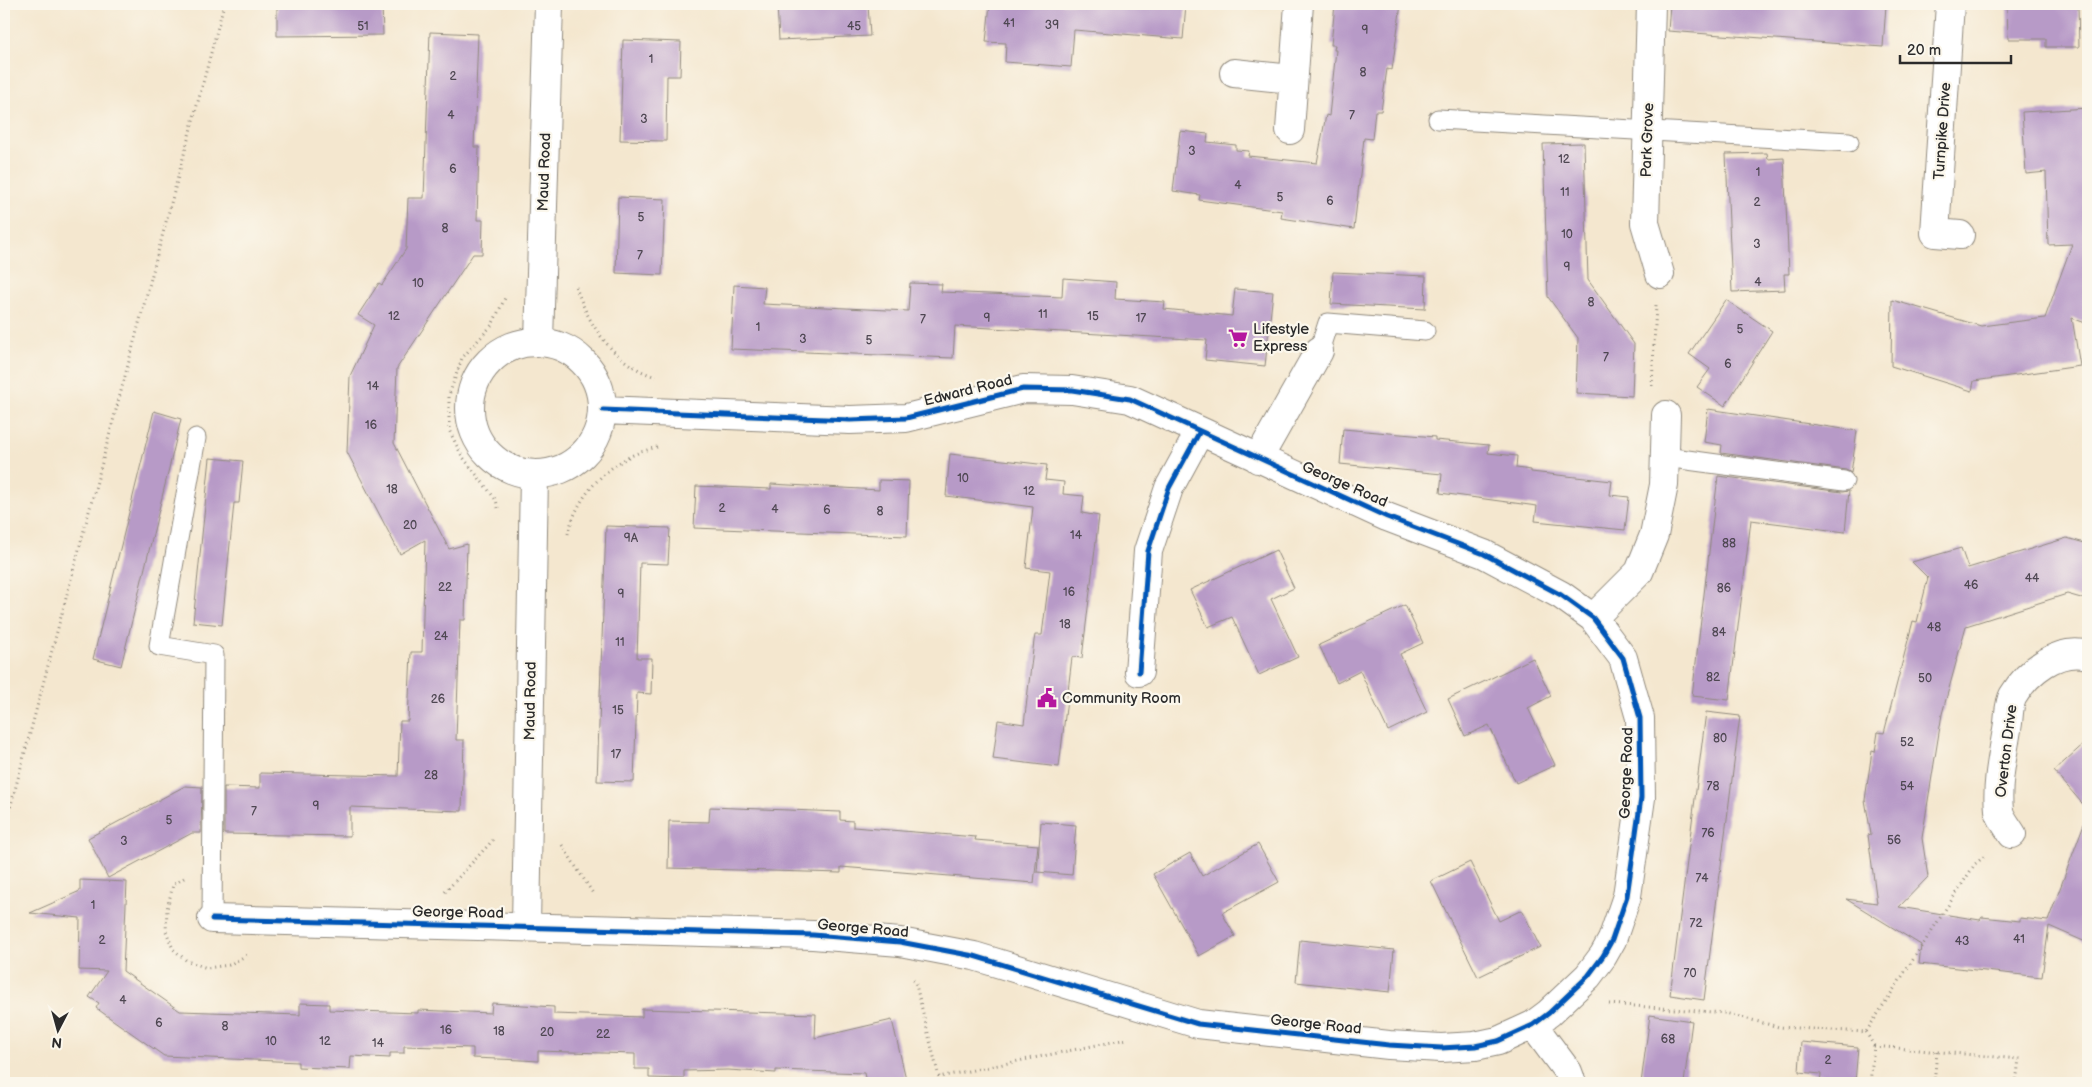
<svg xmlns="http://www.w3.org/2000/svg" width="2092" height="1087" viewBox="0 0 2092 1087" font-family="'Balsamiq Sans',sans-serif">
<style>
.building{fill:#b79ac7}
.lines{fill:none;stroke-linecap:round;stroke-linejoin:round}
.service-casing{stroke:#90897d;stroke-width:21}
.minor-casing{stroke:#90897d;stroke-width:30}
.path{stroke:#90897d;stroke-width:3;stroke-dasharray:1 4;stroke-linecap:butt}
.service{stroke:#fff;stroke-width:19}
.minor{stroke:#fff;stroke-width:28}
.cycleway-casing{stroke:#fbf7ec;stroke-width:8}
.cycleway{stroke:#0057b8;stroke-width:5}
.labels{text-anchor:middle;stroke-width:4.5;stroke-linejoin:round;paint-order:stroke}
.number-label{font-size:12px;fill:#4e4752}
.street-label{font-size:15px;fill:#2b2b2b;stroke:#fbf7ec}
.poi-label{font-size:15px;fill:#2b2b2b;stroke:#fbf7ec;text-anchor:start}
</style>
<rect width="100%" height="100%" fill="#fbf7ec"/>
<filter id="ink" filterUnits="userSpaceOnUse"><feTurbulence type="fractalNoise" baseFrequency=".02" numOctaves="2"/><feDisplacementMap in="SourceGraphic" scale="10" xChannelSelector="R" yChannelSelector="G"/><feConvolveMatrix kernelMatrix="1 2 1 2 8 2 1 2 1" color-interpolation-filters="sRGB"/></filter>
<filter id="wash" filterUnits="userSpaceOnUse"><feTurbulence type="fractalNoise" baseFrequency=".0096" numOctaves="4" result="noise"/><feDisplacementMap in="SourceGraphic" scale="20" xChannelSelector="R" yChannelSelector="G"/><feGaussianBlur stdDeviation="1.12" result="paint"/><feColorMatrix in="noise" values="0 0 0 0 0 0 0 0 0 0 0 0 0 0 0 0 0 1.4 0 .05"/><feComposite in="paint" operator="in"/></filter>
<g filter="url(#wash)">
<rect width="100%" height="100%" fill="#f4e7cf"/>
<g id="blocks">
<!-- building -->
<path class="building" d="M277,4H382L383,35L277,36Z
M777,4H868L870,36L779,40Z
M990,4H1186L1183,39L1074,30L1071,67L1005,62L1006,43L986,42Z
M1335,4H1401L1392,70L1387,69L1381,111H1375L1372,139L1364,138L1354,229L1281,218L1282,211L1199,200L1200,195L1173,191L1180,131L1208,134L1207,142L1236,145V150L1249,151L1248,156L1317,163L1326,115L1329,116L1336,50H1334L1335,45H1331Z
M1670,4L1886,5L1883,47L1668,31Z
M2007,4H2078L2079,47H2046V39H2008Z
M430,32L478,34L474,147H479L477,220H483L482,254H473L397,368L394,443L449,549L467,544L465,620H460L456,740H464L462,811L350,807V836L224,834V787L260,788V773L398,776L400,721H408L411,652H422L425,540L400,554L347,452L350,376L374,325L358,315L379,283L382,285L406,249L408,198H424Z
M623,40L681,42L680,76H667L666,141L620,140Z
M2088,108V324L2072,318L2080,366L1974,381L1972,391L1891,366L1892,300L1981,326L2045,318L2072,244L2048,245L2046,172L2026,174L2022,112Z
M1584,143L1588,280L1634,344L1632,396L1576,393L1578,338L1548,297L1543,144Z
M1767,153L1768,159L1784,158L1789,274H1784L1785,290L1732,292L1726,154Z
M618,197L665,199L662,275L616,273Z
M1333,272L1426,276L1425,309L1331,304Z
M1063,278L1116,282L1115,299L1165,302L1164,309L1232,316L1235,289L1273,292L1265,366L1205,360L1207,340L955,326L953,358L731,349L734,285L765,287L763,304L908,311L910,283L942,284L941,292L1062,297Z
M1726,300L1772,331L1725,406L1697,387L1710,369L1689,354Z
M1708,409L1857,431L1851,473L1846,470L1721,453L1722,445L1704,442Z
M154,411L181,419L121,666L93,659Z
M1343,429L1435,437V440L1489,445L1488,453L1517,456L1516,468L1531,470V472L1612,481L1610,495L1629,497L1625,530L1535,521L1537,506L1440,493L1442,474L1340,464Z
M950,454L1047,465L1045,480L1064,482L1063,494L1084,496L1082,513L1099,516L1082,658L1072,657L1059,767L993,759L998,720L1024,724L1034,641L1035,635H1042L1050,571L1026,568L1033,507L946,496Z
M210,458L243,461L239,503H234L222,625L193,622Z
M1718,476L1842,492L1849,491L1845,532L1751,520L1729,700L1692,696Z
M879,480L909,481L907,536L694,528L696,486L771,489V484L879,490Z
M606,526L670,528L668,564L640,563L637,658H652L651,694L637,693L634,782L597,781Z
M2067,538L2088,544V600L2067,594L1966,626L1942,714L1922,838L1928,877L1899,907L1980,920L1982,917L2020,921V918L2048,921L2085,821L2088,822V943L2049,926L2042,977L1919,964L1921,945L1846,899L1877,903L1868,835L1871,834L1865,800L1872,751L1875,752L1878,732L1884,733L1913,621L1917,622L1928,578L1912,562L1961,548L1968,568Z
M1276,550L1294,588L1271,599L1298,657L1259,675L1232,617L1208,627L1190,590Z
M1405,605L1423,643L1400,654L1427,712L1388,731L1360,671L1337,683L1319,645Z
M1533,658L1551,696L1528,708L1555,765L1516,783L1489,725L1465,736L1448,699Z
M1706,712L1740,716L1704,1000L1670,995Z
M2088,740V810L2054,771Z
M185,786L202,787L201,833H192L108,878L88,838Z
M710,807L840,812V820L853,821V827L976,837L975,840L1038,845L1034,883L841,867V873L668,868L669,821L709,822Z
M1041,822L1076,825L1072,875L1037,872Z
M1258,844L1279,882L1222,913L1235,936L1199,956L1153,874L1190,853L1202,876Z
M1470,862L1499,921L1522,910L1540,947L1478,977L1431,881Z
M80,880L127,882L123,971L180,1011L300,1015V1003L329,1004V1010L418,1013V1010L491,1013L492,1003L554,1007V1014L642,1017V1009L816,1014L815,1038L892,1020L907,1083H866L864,1073L776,1070V1073L728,1070L684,1071V1079L649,1078V1069H635V1054L538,1051V1061L522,1060L473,1058V1048L404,1046V1053H390V1058L351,1056L350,1069L298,1067V1062L164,1056L96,1008L99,1003L89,997L107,971L79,970L80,918L30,913L80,891Z
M1300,940L1394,950L1390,992L1296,982Z
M1650,1015L1692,1021L1684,1083H1641Z
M1801,1042L1858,1047L1855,1083H1820L1821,1074L1799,1072Z"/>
</g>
</g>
<g filter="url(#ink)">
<use href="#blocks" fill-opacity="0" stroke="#90897d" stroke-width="1"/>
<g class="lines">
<defs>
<path id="service" d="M1438,119L1849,142
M1319,351L1328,323L1425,331
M196,438L159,646L214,655L212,919
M1665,457L1844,481"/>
<path id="minor" d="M1651,4L1645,223L1660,274
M1950,4L1935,233L1960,235
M1234,73L1292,79
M1290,130L1299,4
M539,341L549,4
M470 408a66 66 0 1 1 132 0a66 66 0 1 1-132 0Z
M603,410L850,420L906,418L1023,389L1072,390L1130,399L1200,431L1169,488L1148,551L1139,672
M1258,459L1319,351
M1593,618L1639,572L1654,535L1664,485L1666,415
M2012,834C2008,827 2000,818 1999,810C1996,781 2004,751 2008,723C2009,715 2009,703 2013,696C2028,671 2058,647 2088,655
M212,919L813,935L900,942L974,956L1198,1024L1389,1045L1441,1048L1475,1046L1498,1041L1533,1025L1549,1013L1588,976L1603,956L1612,940L1627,896L1641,798L1640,718L1623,658L1593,618L1561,595L1484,554L1387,517L1200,431
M526,926L534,476
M1533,1025L1568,1072L1572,1083"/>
</defs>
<!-- service casing -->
<use href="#service" class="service-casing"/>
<!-- minor casing -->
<use href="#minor" class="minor-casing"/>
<!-- path -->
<path class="path" d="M576,287C589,326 614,364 656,377
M1652,386L1656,305
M498,508L496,500L462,456L449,430V395L462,358L492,325L506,296
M568,534C576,501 598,474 627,458C636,453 647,450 657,447
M4,831L224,4
M562,845L594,895
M184,878L173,885L167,909L166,931L173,949L187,961L207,968L229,965L247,955
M445,892L493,840
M913,980L915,981L939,1077L1127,1039
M1609,1004L1725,1013L1779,1027L1866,1032L1975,864L1986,855
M1866,1032L1874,1046L1870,1083
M1874,1046L2019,1059L2016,1083
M1934,1083L1937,1052"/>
<!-- service -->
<use href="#service" class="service"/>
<!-- minor -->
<use href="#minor" class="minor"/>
<defs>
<path id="cycleway" d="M603,410L850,420L906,418L1023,389L1072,390L1130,399L1200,431L1169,488L1148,551L1139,672
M212,919L813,935L900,942L974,956L1198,1024L1389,1045L1441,1048L1475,1046L1498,1041L1533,1025L1549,1013L1588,976L1603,956L1612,940L1627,896L1641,798L1640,718L1623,658L1593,618L1561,595L1484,554L1387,517L1200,431"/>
</defs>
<!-- cycleway casing -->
<use href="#cycleway" class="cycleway-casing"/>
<!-- cycleway -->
<use href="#cycleway" class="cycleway"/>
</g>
</g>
<!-- icons -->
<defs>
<symbol id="supermarket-bare" viewBox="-9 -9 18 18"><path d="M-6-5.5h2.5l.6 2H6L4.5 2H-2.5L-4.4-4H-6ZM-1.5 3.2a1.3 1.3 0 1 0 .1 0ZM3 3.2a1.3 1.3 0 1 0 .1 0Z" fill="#b5179e" stroke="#fbf7ec" stroke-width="2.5" paint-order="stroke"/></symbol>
<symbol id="civic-bare" viewBox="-9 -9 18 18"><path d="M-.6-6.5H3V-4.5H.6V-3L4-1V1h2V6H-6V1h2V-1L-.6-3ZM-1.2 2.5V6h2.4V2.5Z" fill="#b5179e" stroke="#fbf7ec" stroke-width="2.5" paint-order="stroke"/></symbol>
</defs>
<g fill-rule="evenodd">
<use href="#supermarket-bare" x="1224" y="324" width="28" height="28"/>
<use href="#civic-bare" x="1033" y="684" width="28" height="28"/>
</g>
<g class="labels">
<!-- number labels -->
<g class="number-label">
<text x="1009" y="27">41</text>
<text x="1052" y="29">39</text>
<text x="363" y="30">51</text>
<text x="854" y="30">45</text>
<text x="1365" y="34">9</text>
<text x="651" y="63">1</text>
<text x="1363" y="76">8</text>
<text x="453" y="80">2</text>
<text x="451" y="119">4</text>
<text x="1352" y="119">7</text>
<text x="644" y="123">3</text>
<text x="1192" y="155">3</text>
<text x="1564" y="163">12</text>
<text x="453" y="173">6</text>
<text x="1758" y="176">1</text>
<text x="1238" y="189">4</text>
<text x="1565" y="196">11</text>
<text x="1280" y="201">5</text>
<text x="1330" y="205">6</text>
<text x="1757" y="206">2</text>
<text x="641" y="221">5</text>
<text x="445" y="232">8</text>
<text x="1567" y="238">10</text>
<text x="1757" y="248">3</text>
<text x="640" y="259">7</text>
<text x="1567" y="271">9</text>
<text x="1758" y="286">4</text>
<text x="418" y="287">10</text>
<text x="1591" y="306">8</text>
<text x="1043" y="318">11</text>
<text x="394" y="320">12</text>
<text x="1093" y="320">15</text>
<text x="987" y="322">9</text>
<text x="1141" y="322">17</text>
<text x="923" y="323">7</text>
<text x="758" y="331">1</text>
<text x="1740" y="333">5</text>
<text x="803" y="343">3</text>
<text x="869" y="344">5</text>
<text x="1606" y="361">7</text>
<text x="1728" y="368">6</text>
<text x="373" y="390">14</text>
<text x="371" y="429">16</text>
<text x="963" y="482">10</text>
<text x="392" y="493">18</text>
<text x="1029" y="495">12</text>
<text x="722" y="512">2</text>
<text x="775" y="513">4</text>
<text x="827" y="514">6</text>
<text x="880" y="515">8</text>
<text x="410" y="529">20</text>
<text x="1076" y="539">14</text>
<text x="631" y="542">9A</text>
<text x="1729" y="547">88</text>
<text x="2032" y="582">44</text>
<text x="1971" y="589">46</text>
<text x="445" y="591">22</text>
<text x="1724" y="592">86</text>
<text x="1069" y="596">16</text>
<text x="621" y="598">9</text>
<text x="1065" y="628">18</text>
<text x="1934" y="631">48</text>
<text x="1719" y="636">84</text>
<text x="441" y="640">24</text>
<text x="620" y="646">11</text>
<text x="1713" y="681">82</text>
<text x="1925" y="682">50</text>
<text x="438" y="703">26</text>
<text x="618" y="714">15</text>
<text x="1720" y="742">80</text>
<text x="1907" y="746">52</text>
<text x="616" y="758">17</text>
<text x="431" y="779">28</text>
<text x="1713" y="790">78</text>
<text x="1907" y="790">54</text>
<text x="316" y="810">9</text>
<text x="254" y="815">7</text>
<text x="169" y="824">5</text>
<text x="1708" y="837">76</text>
<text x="1894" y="844">56</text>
<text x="124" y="845">3</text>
<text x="1702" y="882">74</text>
<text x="93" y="909">1</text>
<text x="1696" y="927">72</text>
<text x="2019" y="943">41</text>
<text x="102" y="944">2</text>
<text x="1962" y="945">43</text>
<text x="1690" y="977">70</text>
<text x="123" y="1004">4</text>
<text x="159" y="1027">6</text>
<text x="225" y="1030">8</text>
<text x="446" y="1034">16</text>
<text x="499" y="1035">18</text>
<text x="547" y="1036">20</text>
<text x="603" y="1038">22</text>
<text x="1668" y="1043">68</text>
<text x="271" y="1045">10</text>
<text x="325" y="1045">12</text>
<text x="378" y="1047">14</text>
<text x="1828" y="1064">2</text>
</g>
<!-- street labels -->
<g class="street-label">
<text transform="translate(1942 131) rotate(-86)" y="5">Turnpike Drive</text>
<text transform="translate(1647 140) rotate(-88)" y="5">Park Grove</text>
<text transform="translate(544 172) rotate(-88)" y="5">Maud Road</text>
<text transform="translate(968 390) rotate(-14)" y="5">Edward Road</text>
<text transform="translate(1345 484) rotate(24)" y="5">George Road</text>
<text transform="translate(530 701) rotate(-89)" y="5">Maud Road</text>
<text transform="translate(2006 751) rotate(-83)" y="5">Overton Drive</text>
<text transform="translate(1626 773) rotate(-88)" y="5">George Road</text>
<text transform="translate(458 912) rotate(1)" y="5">George Road</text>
<text transform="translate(863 928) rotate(5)" y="5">George Road</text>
<text transform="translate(1316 1024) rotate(6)" y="5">George Road</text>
</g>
<!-- poi labels -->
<g class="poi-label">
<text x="1253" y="334">Lifestyle<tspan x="1253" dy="17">Express</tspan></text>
<text x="1062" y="703">Community Room</text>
</g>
</g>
<!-- margin -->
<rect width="2092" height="1087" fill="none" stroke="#fbf7ec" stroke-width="20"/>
<!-- north arrow -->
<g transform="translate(58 1030) rotate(186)" stroke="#fbf7ec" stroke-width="4" paint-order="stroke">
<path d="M0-4L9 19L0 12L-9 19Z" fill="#2b2b2b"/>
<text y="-8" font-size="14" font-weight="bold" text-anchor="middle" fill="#2b2b2b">N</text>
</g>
<!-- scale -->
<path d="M1900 55v8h111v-8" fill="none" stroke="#2b2b2b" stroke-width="2.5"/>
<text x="1907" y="55" font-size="15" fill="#2b2b2b" stroke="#fbf7ec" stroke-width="4" paint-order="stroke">20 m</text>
</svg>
